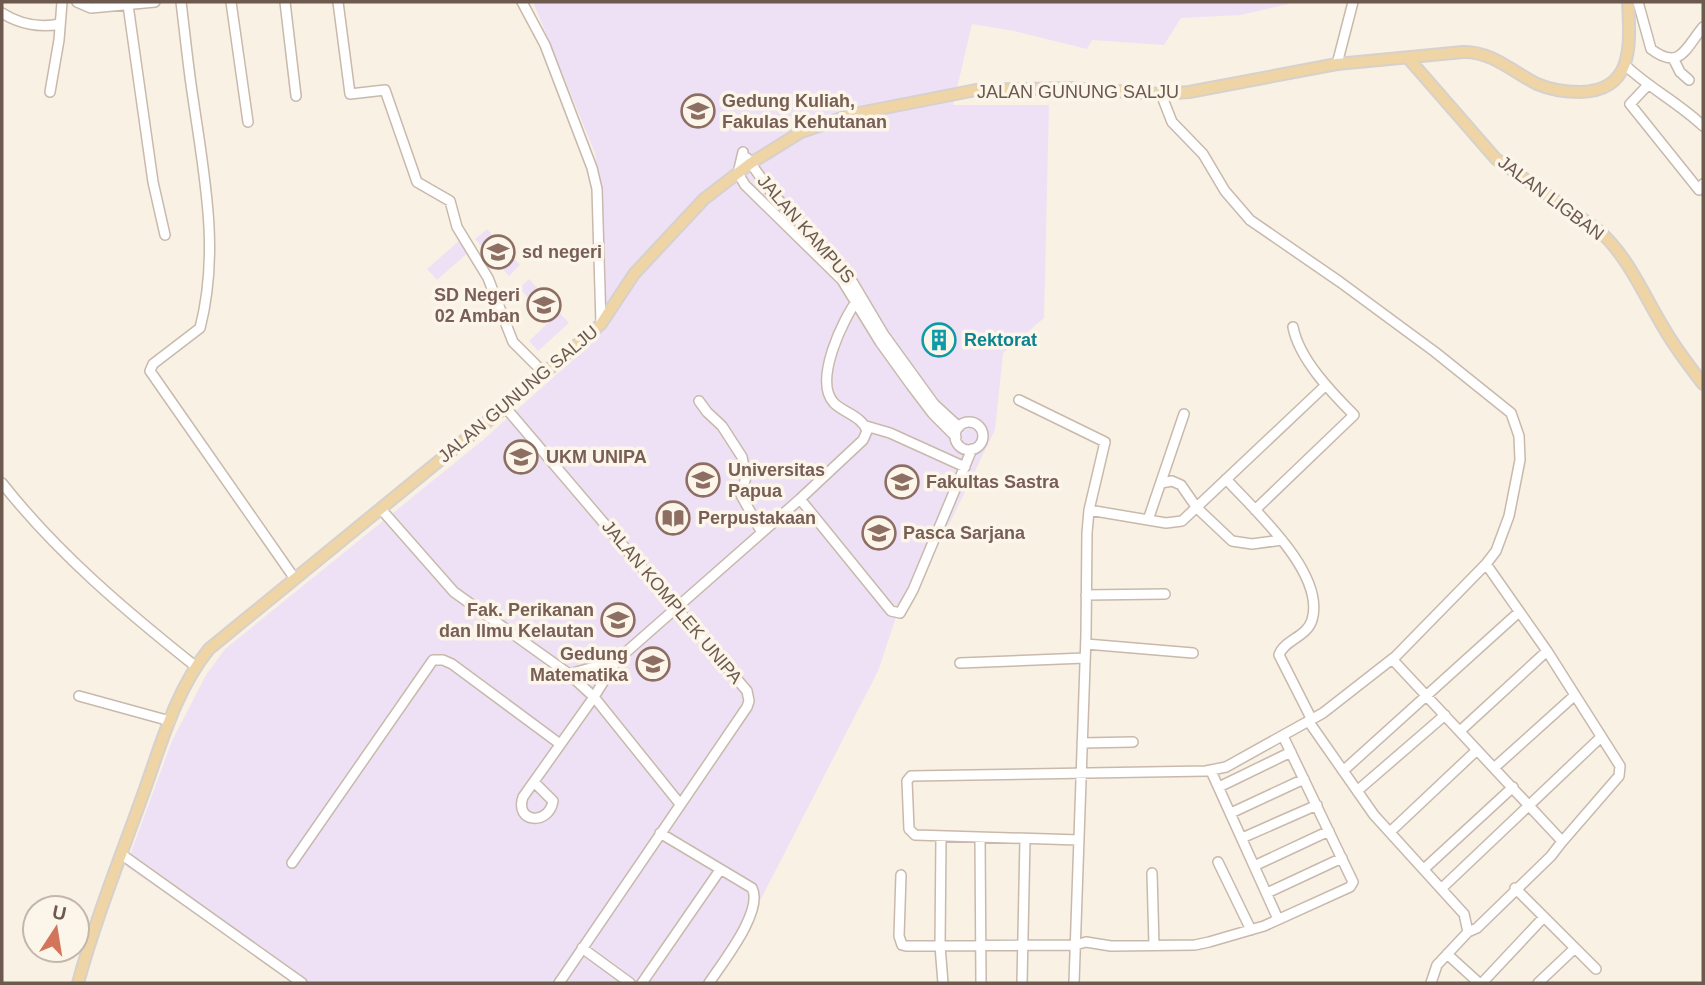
<svg xmlns="http://www.w3.org/2000/svg" width="1705" height="985" viewBox="0 0 1705 985" font-family="Arial,sans-serif">
<style>
.education{fill:#eee1f5}
.lines{fill:none;stroke-linecap:round;stroke-linejoin:round}
.minor-casing{stroke:#c8b9ac;stroke-width:12}
.major-casing{stroke:#d6d1cd;stroke-width:14}
.minor{stroke:#fff;stroke-width:9}
.major{stroke:#efd4a5;stroke-width:10}
.labels{text-anchor:middle;stroke-width:7;stroke-linejoin:round;paint-order:stroke}
.street-label{font-size:18px;fill:#6d594d;stroke:#fcf5ea}
.education-label{font-size:18px;font-weight:bold;fill:#785e54;stroke:#fcf5ea;text-anchor:start}
.culture-label{font-size:18px;font-weight:bold;fill:#0d838f;stroke:#fcf5ea;text-anchor:start}
</style>
<rect width="100%" height="100%" fill="#f9f1e4"/>
<!-- education -->
<path class="education" d="M533,2H1289L1288,4L1241,15L1181,18L1164,45L1092,40L1087,49L1014,31L972,24L953,105H1049L1044,318L1003,353L995,430L941,541L927,544L902,599L878,671L762,897L712,983H294L126,866L172,741L206,675L225,649L483,440L594,341L606,278L603,218L595,153Z
M487,229L520,265L509,276L475,239Z
M460,240L470,251L437,280L427,269Z
M529,279L569,323L538,351L529,341L550,321L519,288Z"/>
<g class="lines">
<defs>
<path id="minor" d="M77,2L91,8L155,2
M181,2C185,34 188,66 193,98C204,175 220,251 200,328L153,364L150,371L295,579
M231,2L248,122
M285,2L296,96
M338,2L350,94L385,90L417,182L450,201L457,227L488,278L513,342L544,373
M522,2L545,45L592,168L597,189L601,324
M1638,2L1651,49C1680,71 1685,49 1703,27
M128,5L153,182L165,235
M2,13C19,24 40,28 60,24
M1674,60L1680,72L1689,80
M1337,64L1353,2
M1625,65C1649,88 1679,103 1703,126
M1647,86L1630,104L1699,190L1703,184
M50,92L59,40L62,2
M743,152L738,173L745,185L842,280L880,342L911,385L933,414L956,437
M747,158L771,192L846,271L884,335L934,404L959,427
M1019,400L1105,442L1089,510L1087,533L1086,635L1074,983
M699,401L707,412L722,426L742,457L746,477L741,495L761,531
M505,407L747,691L749,701L747,707L559,983
M955 436a14 14 0 1 1 28 0a14 14 0 1 1-28 0Z
M866,426L890,433L965,467
M1226,479C1254,510 1326,573 1312,620C1307,637 1284,640 1279,655L1312,720
M2,483C57,553 126,611 195,666
M1161,483L1172,481L1181,485L1197,508L1232,541L1252,544L1282,540
M800,499L863,440L867,431C862,416 844,413 834,403C813,381 843,319 858,299
M381,509L454,592L569,674L594,697L680,804
M1089,510L1166,523L1182,521L1326,385
M1255,510L1354,415C1332,393 1299,359 1293,327
M1148,520L1184,414
M1486,564L1547,651L1620,766L1619,776L1561,843
M1086,595L1165,594
M1086,644L1193,653
M1392,659L1561,840V843L1551,856L1477,928L1468,932
M960,663L1085,658
M569,674L616,661
M79,696L170,721
M1309,722L1374,815L1464,914L1468,932L1437,965L1431,983
M1460,731L1547,651
M1082,743L1133,742
M1494,768L1574,696
M1211,771L1278,919
M1343,771L1519,612
M534,782L553,801C549,826 514,823 523,797L594,697L616,661L800,499L891,611L900,613L913,590L972,449
M1219,787L1291,752
M1357,791L1445,715
M1231,813L1304,779
M1390,832L1477,750
M660,833L752,888C764,911 722,963 709,983
M941,837L940,946L943,983
M980,838L981,983
M1242,838L1317,805
M1079,840L915,835L909,829L907,781L911,776L1206,771L1226,767L1323,713L1396,656L1486,564L1496,551L1509,516L1520,460L1519,436L1511,413L1435,352L1340,282L1250,220L1225,191L1203,154L1172,122L1161,94
M121,854L302,983
M1218,862L1251,930
M292,863L433,660H443L452,664L560,744
M1254,866L1329,831
M1424,869L1513,787
M1152,873L1154,945
M901,875L899,936L902,945L906,946L1075,945L1086,942L1111,946L1195,945L1209,942L1264,926L1350,887L1353,882L1283,736
M1442,888L1600,738
M1515,888L1596,969
M1267,893L1342,858
M582,948L630,983
M1447,954L1479,983
M642,983L720,870
M1022,983L1025,839
M1482,983L1544,917
M1538,983L1575,948"/>
<path id="major" d="M1408,58L1496,159L1597,229C1628,255 1644,296 1665,330C1676,349 1690,367 1703,384
M78,983C95,921 119,861 141,800C160,749 174,692 209,649L505,407L601,324L634,274L704,199L751,163L801,132L854,114L976,90L1070,88L1161,94L1189,92L1337,64L1463,52C1491,51 1513,72 1537,84C1551,90 1565,92 1580,92C1635,91 1630,43 1628,2"/>
</defs>
<!-- minor casing -->
<use href="#minor" class="minor-casing"/>
<!-- major casing -->
<use href="#major" class="major-casing"/>
<!-- minor -->
<use href="#minor" class="minor"/>
<!-- major -->
<use href="#major" class="major"/>
</g>
<!-- icons -->
<defs>
<symbol id="university-ring" viewBox="-11 -11 22 22"><circle r="9.5" fill="#fcf5ea" stroke="#8d6e63" stroke-width="1.5"/><path d="M0-5L7-2L0 1L-7-2ZM-4 1L0 2.5L4 1V4Q0 6-4 4Z" fill="#8d6e63"/></symbol>
<symbol id="school-ring" viewBox="-11 -11 22 22"><circle r="9.5" fill="#fcf5ea" stroke="#8d6e63" stroke-width="1.5"/><path d="M0-5L7-2L0 1L-7-2ZM-4 1L0 2.5L4 1V4Q0 6-4 4Z" fill="#8d6e63"/></symbol>
<symbol id="building-ring" viewBox="-11 -11 22 22"><circle r="9.5" fill="#fcf5ea" stroke="#0f9aa8" stroke-width="1.5"/><path d="M-4-6H4V6H1V3H-1V6H-4ZM-2.5-4.3h1.7v1.8h-1.7ZM.8-4.3h1.7v1.8H.8ZM-2.5-1h1.7V.8h-1.7ZM.8-1h1.7V.8H.8Z" fill="#0f9aa8"/></symbol>
<symbol id="library-ring" viewBox="-11 -11 22 22"><circle r="9.5" fill="#fcf5ea" stroke="#8d6e63" stroke-width="1.5"/><path d="M-6-4Q-3-5.5-.7-3.5V5Q-3 3-6 4ZM6-4Q3-5.5 .7-3.5V5Q3 3 6 4Z" fill="#8d6e63"/></symbol>
</defs>
<g fill-rule="evenodd">
<use href="#university-ring" x="679" y="92" width="38" height="38"/>
<use href="#school-ring" x="479" y="233" width="38" height="38"/>
<use href="#school-ring" x="525" y="286" width="38" height="38"/>
<use href="#building-ring" x="920" y="321" width="38" height="38"/>
<use href="#university-ring" x="502" y="438" width="38" height="38"/>
<use href="#university-ring" x="684" y="461" width="38" height="38"/>
<use href="#university-ring" x="883" y="463" width="38" height="38"/>
<use href="#library-ring" x="654" y="499" width="38" height="38"/>
<use href="#university-ring" x="860" y="514" width="38" height="38"/>
<use href="#university-ring" x="599" y="601" width="38" height="38"/>
<use href="#university-ring" x="634" y="645" width="38" height="38"/>
</g>
<g class="labels">
<!-- street labels -->
<g class="street-label">
<text x="1078" y="98">JALAN GUNUNG SALJU</text>
<text transform="translate(1551 198) rotate(37)" y="6">JALAN LIGBAN</text>
<text transform="translate(806 229) rotate(49)" y="6">JALAN KAMPUS</text>
<text transform="translate(518 394) rotate(-40)" y="6">JALAN GUNUNG SALJU</text>
<text transform="translate(672 602) rotate(50)" y="6">JALAN KOMPLEK UNIPA</text>
</g>
<!-- education labels -->
<g class="education-label">
<text x="722" y="107">Gedung Kuliah,<tspan x="722" dy="21">Fakulas Kehutanan</tspan></text>
<text x="522" y="258">sd negeri</text>
<text x="520" y="301" text-anchor="end">SD Negeri<tspan x="520" dy="21">02 Amban</tspan></text>
<text x="546" y="463">UKM UNIPA</text>
<text x="728" y="476">Universitas<tspan x="728" dy="21">Papua</tspan></text>
<text x="926" y="488">Fakultas Sastra</text>
<text x="698" y="524">Perpustakaan</text>
<text x="903" y="539">Pasca Sarjana</text>
<text x="594" y="616" text-anchor="end">Fak. Perikanan<tspan x="594" dy="21">dan Ilmu Kelautan</tspan></text>
<text x="628" y="660" text-anchor="end">Gedung<tspan x="628" dy="21">Matematika</tspan></text>
</g>
<!-- culture labels -->
<g class="culture-label">
<text x="964" y="346">Rektorat</text>
</g>
</g>
<!-- border -->
<rect width="1705" height="985" fill="none" stroke="#6d594d" stroke-width="7"/>
<!-- north arrow -->
<g transform="translate(56 929) rotate(12)"><circle r="33" fill="#fcf5ea" stroke="#c3b7ab" stroke-width="2"/>
<path d="M0-5L12 26L0 18L-12 26Z" fill="#d2755a"/>
<text y="-10" font-size="19" font-weight="bold" text-anchor="middle" fill="#6d594d">U</text>
</g>
</svg>
